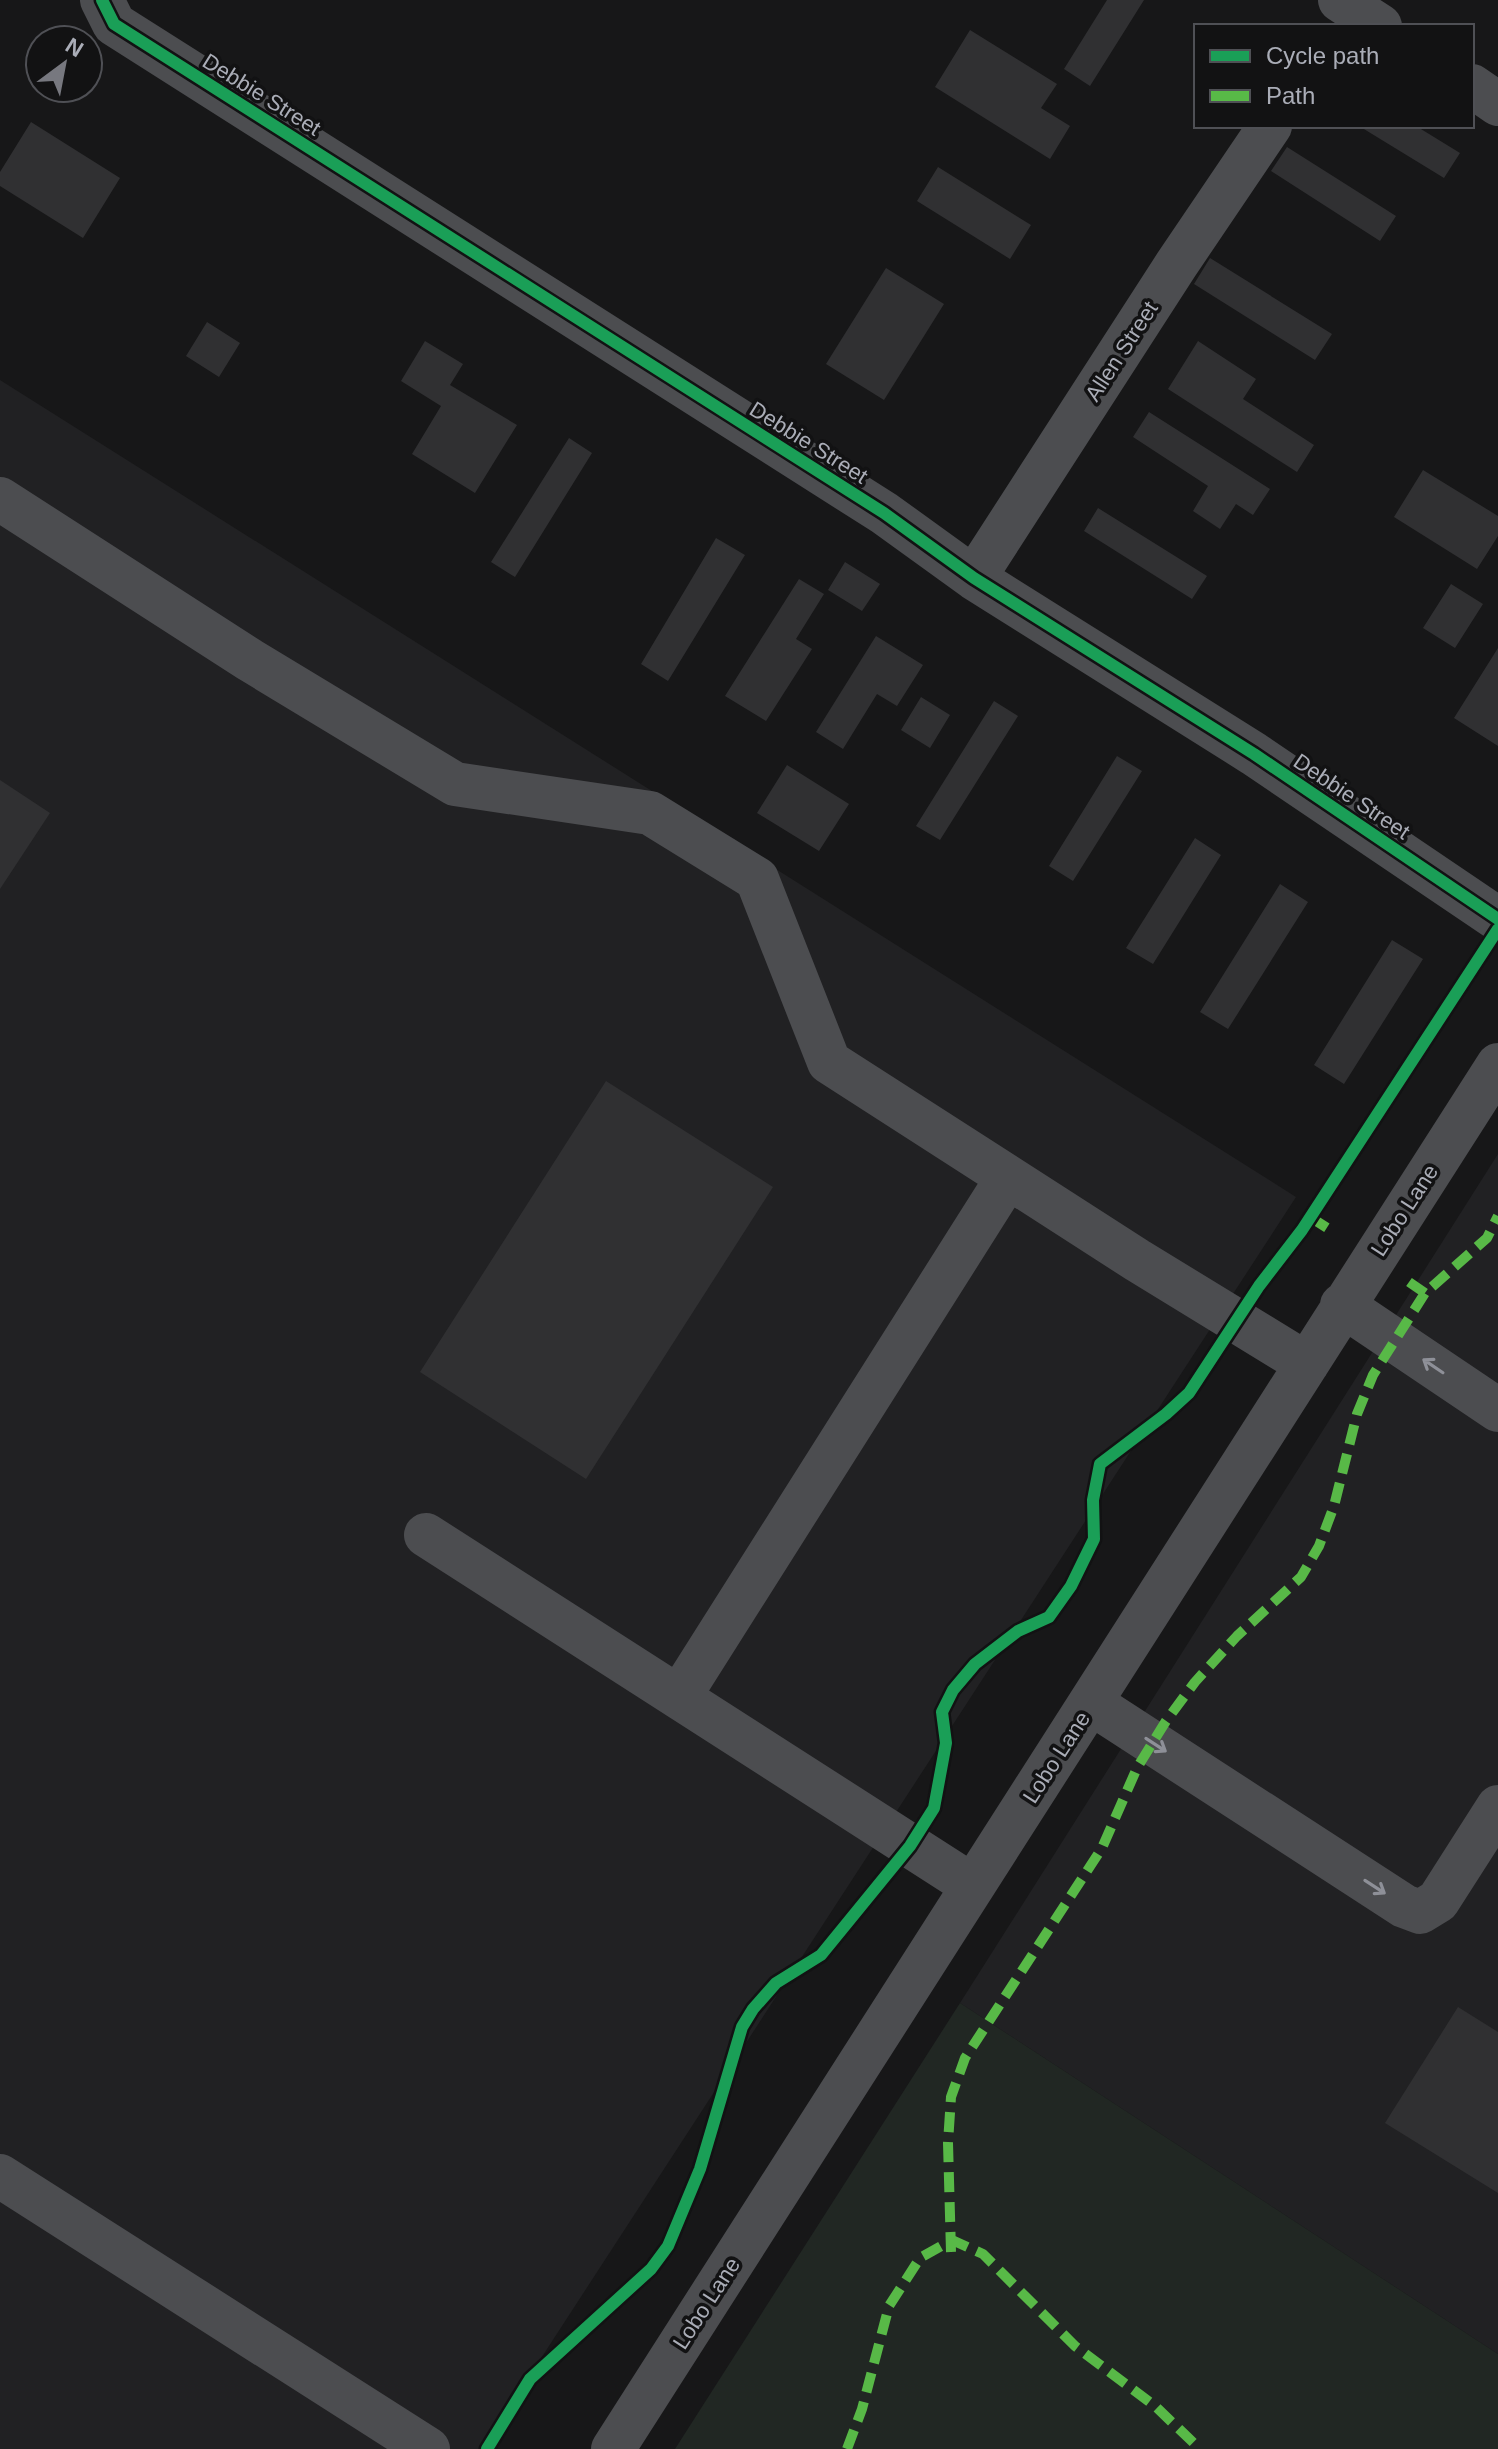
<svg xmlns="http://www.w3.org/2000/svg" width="1498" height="2449" viewBox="0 0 1498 2449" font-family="Helvetica,sans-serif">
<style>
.built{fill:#212123}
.green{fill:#212723}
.building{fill:#303032}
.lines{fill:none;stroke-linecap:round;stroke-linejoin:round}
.minor{stroke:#4c4d50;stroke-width:44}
.quiet{stroke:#58b947;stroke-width:10;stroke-dasharray:20 10;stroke-linecap:butt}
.cycleway-casing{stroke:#121213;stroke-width:17}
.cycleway{stroke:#1a9f57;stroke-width:12}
.oneway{stroke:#8e9098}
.labels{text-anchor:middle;stroke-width:7;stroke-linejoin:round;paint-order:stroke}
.street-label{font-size:22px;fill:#aaadb7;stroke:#121213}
</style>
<rect width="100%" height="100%" fill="#171718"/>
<!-- built -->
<path class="built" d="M0,380L1296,1197L482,2449H0Z
M1498,1154V2354L960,2003Z"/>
<!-- green -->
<path class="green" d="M960,2003L1498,2354V2449H675Z"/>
<!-- building -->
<path class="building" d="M1107,0H1144L1090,86L1064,69Z
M970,30L1057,84L1041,108L1070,126L1050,159L935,87Z
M31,122L120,178L83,238L0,186V172Z
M1359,126H1416L1460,153L1444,178Z
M1287,147L1396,216L1380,241L1271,171Z
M938,167L1031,225L1010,259L917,201Z
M1210,258L1332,334L1315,360L1194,284Z
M886,268L944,304L884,400L826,364Z
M207,322L240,343L219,377L186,356Z
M425,341L463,364L450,385L517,425L475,493L412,454L441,406L401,381Z
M1198,341L1256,379L1243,399L1314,445L1297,472L1168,389Z
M1149,412L1270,489L1253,515L1236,504L1220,529L1193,511L1208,486L1133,437Z
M569,438L592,453L515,577L491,562Z
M1423,470L1498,516V536L1477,569L1394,517Z
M1098,508L1207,576L1192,599L1084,531Z
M716,538L745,555L668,681L641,664Z
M845,562L880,584L862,611L828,590Z
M799,579L824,594L796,639L812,649L766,721L725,696Z
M1451,584L1483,604L1455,648L1423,628Z
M876,636L923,665L897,706L877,694L843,749L816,732Z
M1498,648V746L1454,718Z
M921,697L950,715L930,748L901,730Z
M994,701L1018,716L940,840L916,826Z
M1117,756L1142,771L1073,881L1049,866Z
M787,765L849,804L819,851L757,813Z
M0,780L50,813L0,889Z
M1195,838L1221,855L1153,964L1126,948Z
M1280,884L1308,902L1228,1029L1200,1012Z
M1392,940L1423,959L1344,1084L1314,1065Z
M606,1081L773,1187L586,1479L420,1372Z
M1458,2007L1498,2032V2193L1385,2123Z"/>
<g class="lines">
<!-- minor -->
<path class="minor" d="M102,0L114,24L884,513L974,578L1254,754L1498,919
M1340,0L1380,26
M1472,86L1498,104
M0,499L250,660L455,784L650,813L757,879L829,1062L1137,1260L1307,1364
M974,578L1176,265L1270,126
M1342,1305L1498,1410
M426,1535L973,1886
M679,1697L1008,1177
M1091,1703L1404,1906L1420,1912L1438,1901L1498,1807
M0,2176L428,2449
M613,2449L1498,1065"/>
<!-- quiet -->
<path class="quiet" d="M1310,1217L1332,1231
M1409,1282L1425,1293
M951,2252L948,2143L951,2097L965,2058L1102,1848L1137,1768L1166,1721L1195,1682L1237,1636L1301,1577L1319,1546L1334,1506L1357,1414L1373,1375L1425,1293L1487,1238L1498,1216
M847,2449L862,2409L889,2306L920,2258L952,2240L983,2254L1075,2346L1155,2406L1200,2449"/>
<defs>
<path id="cycleway" d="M102,0L114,24L884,513L974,578L1254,754L1498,919
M487,2449L530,2379L651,2269L668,2246L700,2169L742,2027L753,2009L776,1983L821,1955L910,1846L934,1808L946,1743L942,1712L953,1690L975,1664L1018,1631L1049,1617L1071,1586L1094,1539L1093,1500L1100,1464L1166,1414L1189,1393L1259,1286L1302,1230L1498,929"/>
</defs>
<!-- cycleway casing -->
<use href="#cycleway" class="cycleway-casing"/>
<!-- cycleway -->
<use href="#cycleway" class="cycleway"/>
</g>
<!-- one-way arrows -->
<defs><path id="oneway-shaft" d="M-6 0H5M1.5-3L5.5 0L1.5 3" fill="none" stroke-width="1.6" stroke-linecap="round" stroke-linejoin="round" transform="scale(2)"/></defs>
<g class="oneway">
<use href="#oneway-shaft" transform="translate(1433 1366) rotate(-146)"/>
<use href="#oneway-shaft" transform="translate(1156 1745) rotate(33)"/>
<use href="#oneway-shaft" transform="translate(1375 1887) rotate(33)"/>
</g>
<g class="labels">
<!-- street labels -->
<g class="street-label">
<text transform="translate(262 94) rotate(32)" y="8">Debbie Street</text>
<text transform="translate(1121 351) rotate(-57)" y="8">Allen Street</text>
<text transform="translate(809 442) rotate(32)" y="8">Debbie Street</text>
<text transform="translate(1352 796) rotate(34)" y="8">Debbie Street</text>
<text transform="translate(1404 1210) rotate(-57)" y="8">Lobo Lane</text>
<text transform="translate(1056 1757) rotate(-57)" y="8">Lobo Lane</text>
<text transform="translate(706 2303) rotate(-57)" y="8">Lobo Lane</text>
</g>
</g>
<!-- legend -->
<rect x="1194" y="24" width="280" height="104" fill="#121213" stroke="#4f5055" stroke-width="2"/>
<rect x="1210" y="50" width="40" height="12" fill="#1a9f57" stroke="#4f5055" stroke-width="2"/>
<text x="1266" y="64" font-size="24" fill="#aaadb7">Cycle path</text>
<rect x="1210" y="90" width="40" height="12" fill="#58b947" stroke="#4f5055" stroke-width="2"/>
<text x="1266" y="104" font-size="24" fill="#aaadb7">Path</text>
<!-- north arrow -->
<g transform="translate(64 64) rotate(32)"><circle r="38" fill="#121213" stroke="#4f5055" stroke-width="2"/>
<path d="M0-6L14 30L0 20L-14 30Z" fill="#77787f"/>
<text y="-12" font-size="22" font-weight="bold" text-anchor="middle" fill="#aaadb7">N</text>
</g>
</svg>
